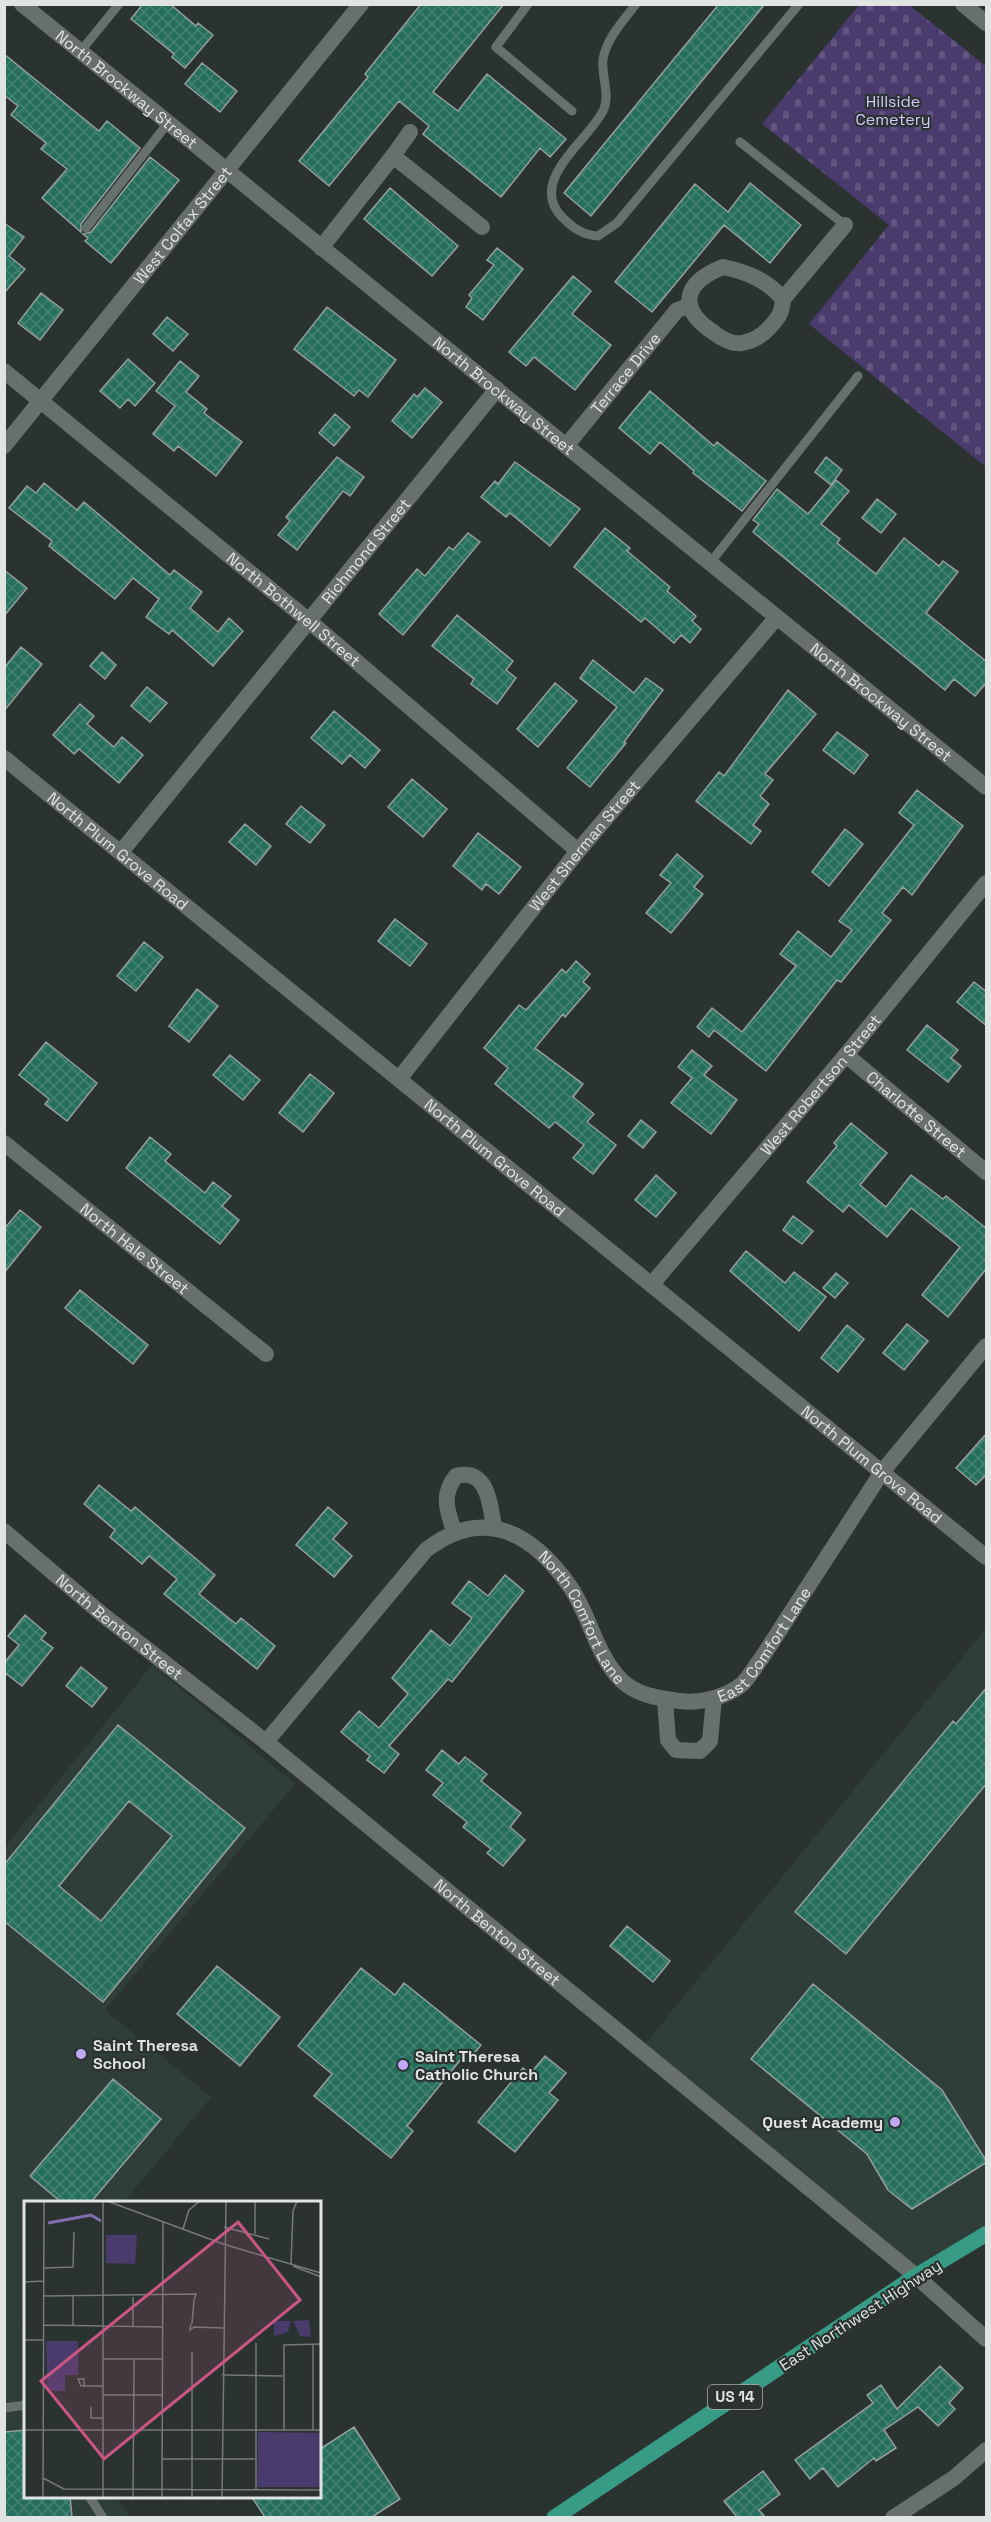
<svg xmlns="http://www.w3.org/2000/svg" width="991" height="2522" viewBox="0 0 991 2522" font-family="'Space Grotesk',sans-serif">
<style>
.built{fill:#2f3e39}
.cemetery{fill:url(#cemetery-stones)}
.building{fill:url(#building-cross-hatch);stroke:#959f9c;stroke-width:1.5;fill-rule:evenodd}
.lines{fill:none;stroke-linecap:round;stroke-linejoin:round}
.service{stroke:#67706d;stroke-width:9}
.minor{stroke:#67706d;stroke-width:16}
.tertiary{stroke:#67706d;stroke-width:16}
.primary{stroke:#389b86;stroke-width:16}
.poi-dot{fill:#bda9f5;stroke:#2b3331;stroke-width:2}
.labels{text-anchor:middle;stroke-width:4.5;stroke-linejoin:round;paint-order:stroke}
.shield{fill:#2b3331;stroke:#aab0ae;stroke-width:1.5}
.shield-label{font-size:15px;font-weight:bold;fill:#e0e5e3}
.street-label{font-size:16px;fill:#e0e5e3;stroke:#2b3331}
.park-label{font-size:16px;fill:#d4c7fd;stroke:#2b3331}
.poi-label{font-size:16px;font-weight:bold;fill:#e0e5e3;stroke:#2b3331;text-anchor:start}
.inset-river{fill:none;stroke:#806fae;stroke-width:3}
.inset-road{fill:none;stroke:#737a78;stroke-width:1.5}
.view{fill:#cb5684;fill-opacity:0.15;stroke:#cb5684;stroke-width:3}
.inset-edge{fill:none;stroke:#e0e5e3;stroke-width:3}
</style>
<defs>
<pattern id="cemetery-stones" width="16" height="16" patternUnits="userSpaceOnUse" patternTransform="scale(1.5)"><rect width="16" height="16" fill="#493b6c"/><path d="M2 7V4a2 2 0 0 1 4 0v3zM10 15v-3a2 2 0 0 1 4 0v3z" fill="#635781"/></pattern>
<pattern id="building-cross-hatch" width="8" height="8" patternUnits="userSpaceOnUse" patternTransform="scale(1.5)"><rect width="8" height="8" fill="#276f5d"/><path d="M0 0l8 8M0 8l8-8" fill="none" stroke="#468374"/></pattern>
</defs>
<rect width="100%" height="100%" fill="#2b3331"/>
<!-- built -->
<path class="built" d="M986,1629V2234L916,2276L640,2050Z
M152,1665L295,1784L105,2010L211,2097L124,2202H26V2320L21,2326L26,2334V2496L116,2497L129,2517L5,2518V1847Z"/>
<!-- cemetery -->
<path class="cemetery" d="M859,5H909L986,66V467L809,324L889,225L762,124Z"/>
<!-- building -->
<path class="building" d="M143,4H170L196,26L198,23L213,35L185,68L172,57L174,54L131,19Z
M421,4H504L433,92L458,111L487,74L566,139L550,157L540,148L501,197L423,134L429,126L399,101L329,186L299,161L368,77L365,74Z
M719,4H765L591,216L564,193Z
M4,54L99,131L107,121L140,148L81,224V232L42,198L67,169L41,149L46,143L11,115L18,106L4,95Z
M202,63L237,91L220,112L185,84Z
M150,157L179,180L111,263L85,241L88,238L83,234L91,232Z
M750,183L801,225L770,263L724,225L652,312L615,282L695,184L728,212Z
M390,188L458,246L432,276L364,219Z
M4,223L24,237L9,256L25,269L4,293Z
M497,248L523,269L483,320L466,307L472,298L469,295L494,265L487,260Z
M573,276L591,291L572,314L611,345L575,390L534,357L526,366L509,352Z
M41,293L63,310L40,340L18,323Z
M327,307L396,360L368,397L359,390L354,396L294,349Z
M167,317L188,334L173,351L153,334Z
M128,359L155,383L135,406L128,399L120,408L100,391Z
M180,361L199,376L186,392L207,409L204,413L242,442L216,476L178,446L174,451L153,434L175,406L156,391Z
M425,388L442,402L412,438L392,421L414,394L417,397Z
M650,391L714,446L717,442L766,481L742,511L693,473L694,471L660,442L650,454L619,428Z
M335,414L350,427L334,446L319,433Z
M337,457L364,477L350,496L343,491L297,550L278,535L290,521L286,517Z
M826,457L842,470L831,485L815,472Z
M515,462L580,509L550,546L510,513L506,517L481,497L495,481L498,484Z
M836,480L849,491L821,524L840,539L837,543L876,574L904,538L939,566L943,561L958,572L926,613L987,662V682L975,696L954,679L945,690L753,532L759,524L753,520L777,489L808,514Z
M44,483L77,510L84,502L170,575L174,570L202,592L190,608L218,632L229,618L243,631L213,666L172,630L169,634L146,617L159,599L133,578L115,599L49,546L52,541L9,508L27,486L36,493Z
M877,499L896,514L881,533L862,518Z
M605,528L630,548L627,551L670,587L667,591L696,616L692,621L701,629L690,643L681,635L674,643L645,618L641,622L574,567Z
M468,533L480,542L403,635L379,614L417,569L425,576L449,547L453,550Z
M4,570L27,588L4,616Z
M457,615L513,661L506,670L516,678L497,704L471,684L474,679L432,646Z
M21,647L42,664L4,711V668Z
M102,652L116,665L105,679L90,666Z
M593,660L634,693L646,678L663,690L624,742L626,743L590,787L567,768L617,707L580,678Z
M555,683L577,701L538,747L517,729Z
M147,687L167,703L150,722L131,706Z
M788,690L816,714L765,774L773,780L760,796L769,804L753,825L761,831L751,844L696,801L719,772L724,776Z
M80,704L94,716L87,724L114,747L122,737L143,755L119,783L79,749L74,754L53,735Z
M334,711L380,750L365,768L350,755L342,764L311,738Z
M837,732L868,755L854,774L823,750Z
M412,779L447,809L423,837L388,807Z
M917,790L963,826L912,895L903,887L882,913L891,920L841,982L837,980L766,1071L714,1030L709,1037L697,1027L712,1008L742,1032L796,966L780,954L798,931L831,957L852,930L839,921L914,825L899,813Z
M301,806L325,825L310,843L286,824Z
M245,824L271,846L256,865L229,842Z
M845,829L863,844L829,886L812,872Z
M478,833L521,867L499,894L486,884L482,890L453,866Z
M677,854L703,876L694,887L703,894L671,933L646,913L671,883L660,875Z
M395,919L427,944L410,966L378,941Z
M144,942L163,957L136,991L117,976Z
M576,961L590,974L583,982L590,988L565,1017L563,1014L535,1048L583,1084L573,1097L594,1114L587,1122L616,1145L593,1174L573,1158L584,1145L555,1122L549,1128L495,1084L508,1068L484,1048L519,1005L526,1010L562,969L566,973Z
M974,982L987,992V1026L957,1002Z
M197,989L218,1006L189,1042L169,1026Z
M927,1025L958,1050L951,1058L961,1066L948,1082L907,1050Z
M46,1042L97,1083L67,1121L45,1104L49,1099L19,1075Z
M692,1050L712,1066L704,1075L737,1100L711,1134L671,1103L692,1078L678,1067Z
M230,1055L260,1080L243,1100L213,1075Z
M310,1074L334,1093L303,1132L279,1113Z
M641,1120L656,1132L643,1148L628,1136Z
M851,1123L887,1153L860,1185L886,1207L911,1175L943,1199L946,1196L987,1229V1268L948,1317L922,1295L960,1247L911,1208L887,1237L849,1205L843,1212L807,1182L837,1146L834,1143Z
M150,1137L171,1154L165,1161L205,1193L213,1182L231,1196L222,1206L239,1220L220,1244L126,1168Z
M656,1175L676,1193L656,1217L635,1200Z
M20,1210L41,1227L4,1273V1229Z
M793,1216L813,1231L802,1244L783,1230Z
M746,1251L785,1283L794,1272L826,1297L799,1331L730,1271Z
M836,1273L848,1283L835,1298L823,1288Z
M80,1290L148,1345L133,1364L65,1308Z
M907,1324L928,1341L904,1370L883,1353Z
M847,1325L864,1339L838,1372L821,1358Z
M987,1433V1474L976,1485L956,1468Z
M99,1485L131,1511L135,1507L215,1575L199,1594L236,1624L241,1618L275,1646L257,1669L164,1594L177,1579L149,1556L142,1564L110,1537L115,1530L84,1504Z
M328,1507L347,1523L333,1539L352,1556L334,1577L296,1545Z
M505,1575L524,1591L452,1682L448,1679L389,1746L399,1754L384,1773L367,1760L370,1756L341,1732L359,1711L379,1728L408,1694L392,1678L431,1630L450,1646L472,1618L452,1603L469,1581L488,1596Z
M25,1615L46,1633L41,1639L53,1648L22,1686L4,1672V1663L19,1645L8,1636Z
M81,1667L107,1688L92,1707L66,1686Z
M987,1687V1783L846,1954L795,1912L953,1721L956,1724Z
M118,1725L245,1828L103,2002L4,1921V1865ZM129,1801L172,1836L101,1921L59,1886Z
M442,1750L459,1764L465,1757L487,1774L481,1781L521,1813L510,1827L525,1840L503,1866L487,1853L491,1849L463,1827L467,1822L433,1795L443,1783L426,1770Z
M627,1926L670,1961L653,1982L610,1946Z
M217,1966L280,2017L240,2066L177,2014Z
M361,1968L395,1995L404,1983L481,2045L467,2062L462,2058L407,2126L413,2131L391,2158L314,2096L332,2074L298,2046Z
M813,1984L942,2090L987,2162L912,2209L888,2190L867,2154L751,2059Z
M545,2056L566,2073L549,2093L558,2100L515,2152L478,2122L523,2068L530,2074Z
M113,2079L161,2119L91,2202H61L30,2176Z
M940,2366L963,2388L949,2403L955,2409L938,2426L918,2407L884,2430L896,2448L876,2461L874,2458L838,2487L823,2468L810,2479L795,2460L873,2403L867,2395L881,2385L897,2409Z
M354,2427L400,2499L372,2517H265L251,2496H320V2449Z
M26,2430V2496H70L72,2517H4V2432Z
M763,2471L780,2494L759,2510L765,2517H737L724,2501Z"/>
<g class="lines">
<!-- service -->
<path class="service" d="M528,4L496,47L572,111
M636,4C623,21 607,38 603,59C601,74 610,94 604,109C591,139 525,181 563,218C573,228 583,235 598,236L617,223L799,4
M80,52L119,4
M740,142L845,225
M86,228L168,123
M710,563L858,376
M4,2408L26,2405
M89,2496L103,2518"/>
<!-- minor -->
<g class="minor">
<path id="s1" d="M22,4L986,787"/>
<path d="M393,156L410,132"/>
<path d="M321,248L393,156L482,227"/>
<path d="M723,267C747,272 767,280 783,299C782,313 779,317 770,327C763,335 753,341 742,343C733,345 720,338 713,332C676,307 685,282 723,267Z"/>
<path d="M783,299L845,225"/>
<path id="s2" d="M4,371L309,621L578,851"/>
<path id="s3" d="M566,446L677,310L689,306"/>
<path id="s4" d="M4,758L986,1557"/>
<path id="s5" d="M121,852L497,389"/>
<path id="s6" d="M846,1055L986,1172"/>
<path id="s7" d="M399,1079L578,851L777,617"/>
<path id="s8" d="M4,1143L266,1354"/>
<path id="s9" d="M652,1284L846,1055L986,883"/>
<path id="s10" d="M4,1531L103,1615L266,1742L916,2276L986,2339"/>
<path d="M454,1531C447,1510 441,1495 456,1476C488,1468 490,1504 494,1527"/>
<path d="M665,1699L668,1740L676,1750L700,1751L710,1741L714,1698"/>
<path id="s11" d="M266,1742L426,1550C484,1505 533,1533 571,1588C590,1616 596,1655 621,1680C638,1696 658,1698 680,1701C699,1704 726,1697 741,1685C749,1678 756,1665 763,1656L882,1472L986,1346"/>
<path d="M893,2518L954,2478L986,2450"/>
</g>
<!-- tertiary -->
<g class="tertiary">
<path d="M963,4L986,23"/>
<path id="s12" d="M4,446L361,4"/>
</g>
<!-- primary -->
<path class="primary" d="M554,2518L916,2276L986,2234"/>
</g>
<!-- markers -->
<g class="poi-dot">
<circle cx="81" cy="2054" r="6"/>
<circle cx="403" cy="2065" r="6"/>
<circle cx="895" cy="2122" r="6"/>
</g>
<g class="labels">
<!-- shield labels -->
<rect class="shield" x="708" y="2385" width="54" height="24" rx="4.5"/>
<g class="shield-label">
<text x="735" y="2402">US 14</text>
</g>
<!-- street labels -->
<g class="street-label">
<text dy="6" stroke="none"><textPath href="#s1" startOffset="135">North Brockway Street</textPath></text>
<text dy="6" stroke="none"><textPath href="#s12" startOffset="284">West Colfax Street</textPath></text>
<text dy="6" stroke="none"><textPath href="#s3" startOffset="94">Terrace Drive</textPath></text>
<text dy="6" stroke="none"><textPath href="#s1" startOffset="621">North Brockway Street</textPath></text>
<text dy="6" stroke="none"><textPath href="#s5" startOffset="388">Richmond Street</textPath></text>
<text dy="6" stroke="none"><textPath href="#s2" startOffset="375">North Bothwell Street</textPath></text>
<text dy="6" stroke="none"><textPath href="#s1" startOffset="1107">North Brockway Street</textPath></text>
<text dy="6" stroke="none"><textPath href="#s7" startOffset="298">West Sherman Street</textPath></text>
<text dy="6" stroke="none"><textPath href="#s4" startOffset="147">North Plum Grove Road</textPath></text>
<text dy="6" stroke="none"><textPath href="#s9" startOffset="261">West Robertson Street</textPath></text>
<text dy="6" stroke="none"><textPath href="#s6" startOffset="92">Charlotte Street</textPath></text>
<text dy="6" stroke="none"><textPath href="#s4" startOffset="633">North Plum Grove Road</textPath></text>
<text dy="6" stroke="none"><textPath href="#s8" startOffset="168">North Hale Street</textPath></text>
<text dy="6" stroke="none"><textPath href="#s4" startOffset="1119">North Plum Grove Road</textPath></text>
<text dy="6" stroke="none"><textPath href="#s11" startOffset="454">North Comfort Lane</textPath></text>
<text dy="6" stroke="none"><textPath href="#s10" startOffset="150">North Benton Street</textPath></text>
<text dy="6" stroke="none"><textPath href="#s11" startOffset="702">East Comfort Lane</textPath></text>
<text dy="6" stroke="none"><textPath href="#s10" startOffset="636">North Benton Street</textPath></text>
<text transform="translate(860 2315) rotate(-33)" y="6">East Northwest Highway</text>
</g>
<!-- park labels -->
<g class="park-label">
<text x="893" y="107">Hillside<tspan x="893" dy="18">Cemetery</tspan></text>
</g>
<!-- poi labels -->
<g class="poi-label">
<text x="93" y="2051">Saint Theresa<tspan x="93" dy="18">School</tspan></text>
<text x="415" y="2062">Saint Theresa<tspan x="415" dy="18">Catholic Church</tspan></text>
<text x="883" y="2128" text-anchor="end">Quest Academy</text>
</g>
</g>
<!-- overview -->
<g transform="translate(24 2201)">
<rect width="297" height="297" fill="#2b3331"/>
<path d="M22,140H54V174H41V190H23Z" fill="#493b6c"/>
<path d="M82,34H113L111,63L82,62ZM234,231L297,232V286H233Z" fill="#493b6c"/>
<path d="M285,119L287,136L276,135L269,120ZM250,120H267L264,131L250,135ZM245,239H278V254H245Z" fill="#493b6c"/>
<path class="inset-river" d="M24,22L67,14L77,20"/>
<path class="inset-road" d="M83,0L199,43L297,72M231,0V33M200,26L245,38M159,28L165,9L176,0M267,63L269,10L273,0M269,65L297,76M20,67L49,66L50,31M0,81L20,80M20,95L172,93L170,99M167,123L166,129L170,126L199,127M168,123L170,99M20,124L139,126M49,125V95M109,125V96M0,139H20M289,143V229M168,151V297M79,158H139M198,174L259,175M60,185V178H54L57,185H79M79,194H138M67,206V217H79M0,229H297M260,229V144L297,143M138,258H231M19,277L40,288L297,289M232,289V142M19,297L20,0M79,297V0M109,297L110,159M138,297L139,21M198,297L202,0"/>
<path class="view" d="M214,21L276,99L80,258L17,180Z"/>
<rect width="297" height="297" class="inset-edge"/>
</g>
<!-- border -->
<rect width="991" height="2522" fill="none" stroke="#e0e5e3" stroke-width="12"/>
</svg>
